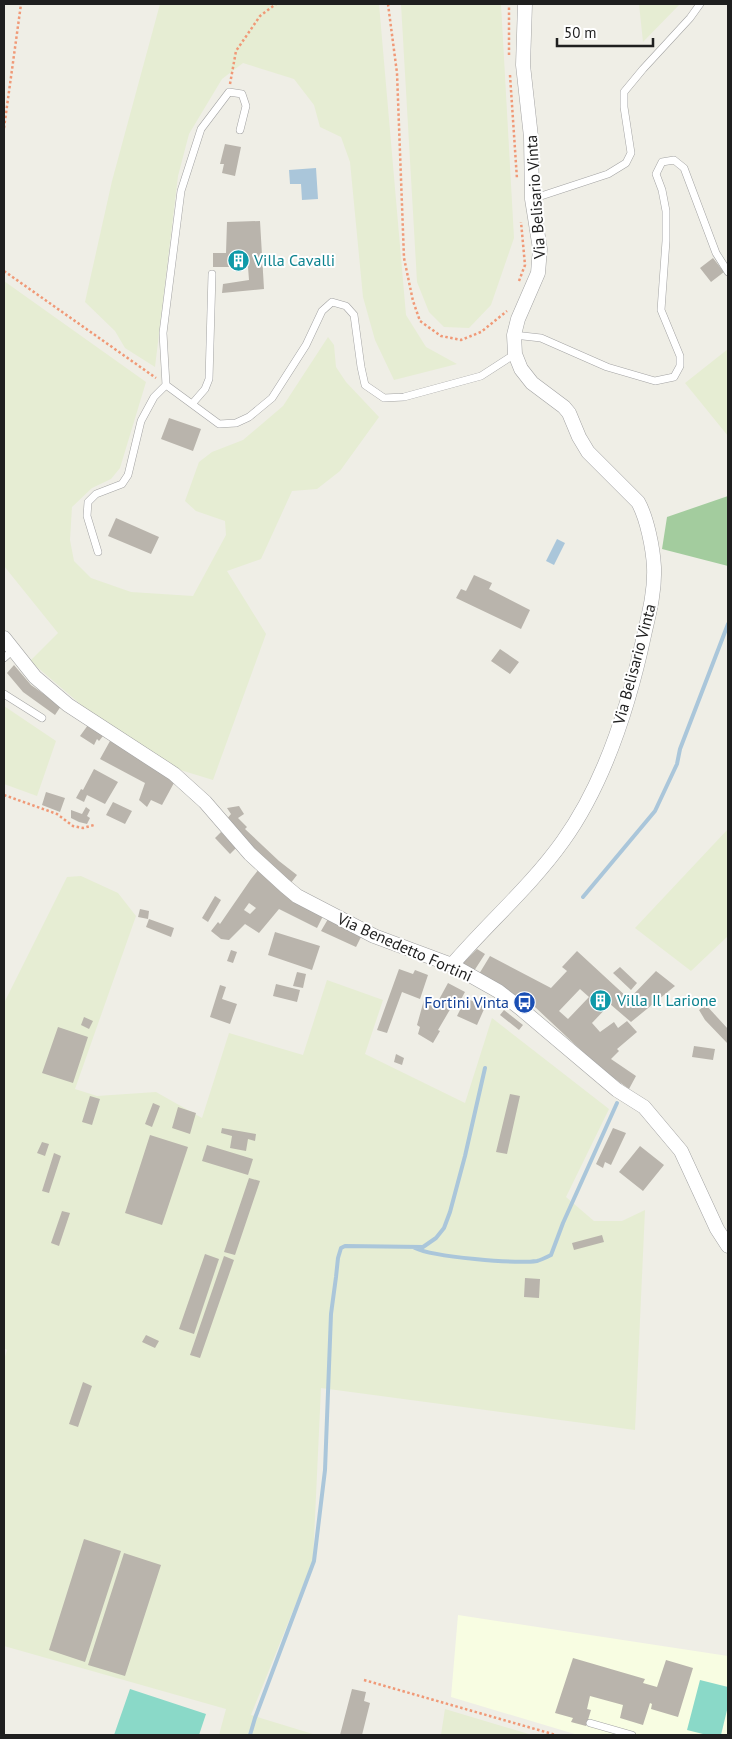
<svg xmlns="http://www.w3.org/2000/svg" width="732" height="1739" viewBox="0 0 732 1739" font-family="'PT Sans',sans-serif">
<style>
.education{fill:#f8fde2}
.farmland{fill:#e6edd3}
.forest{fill:#a3cc9e}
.pitch{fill:#8ad9c8}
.water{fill:#aac6da}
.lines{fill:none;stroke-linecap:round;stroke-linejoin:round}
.stream{stroke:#aac6da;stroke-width:4}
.building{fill:#b9b4ac;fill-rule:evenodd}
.lane-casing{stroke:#a3a3a3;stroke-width:8}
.street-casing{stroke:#a3a3a3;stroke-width:15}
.path{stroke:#f09977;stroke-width:2.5;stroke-dasharray:2.5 2.5;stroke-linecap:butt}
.lane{stroke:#fff;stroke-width:7}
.street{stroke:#fff;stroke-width:14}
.labels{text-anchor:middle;stroke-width:4;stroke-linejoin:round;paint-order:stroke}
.street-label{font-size:16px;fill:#1f1f1f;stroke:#fff}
.culture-label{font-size:16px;fill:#0d838f;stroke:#fff;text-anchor:start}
.transit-label{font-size:16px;fill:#164399;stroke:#fff;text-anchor:end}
</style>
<rect width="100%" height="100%" fill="#efeee6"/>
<!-- education -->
<path class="education" d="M458,1615L728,1656V1735H578L451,1697Z"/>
<!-- farmland -->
<path class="farmland" d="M160,4H280L284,5L290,4H379L406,315L426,347L457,364L394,380L375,340L363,297L350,162L341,137L320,127L314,105L294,79L243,63L222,79L189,134L178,176L155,367L125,348L115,331L85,302L112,181Z
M401,4H501L514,238L491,305L469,328L444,327L429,312L417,282Z
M639,4H680L643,42Z
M4,281L146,382L120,468L111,479L92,488L72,507L70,540L74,561L91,578L131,592L193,596L226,535L225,521L196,511L185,501L199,462L212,452L243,440L283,406L328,337L334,345L336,367L346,382L379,417L340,471L317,489L292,491L261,559L227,571L266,634L213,780L177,769L86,709L30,661L58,633L4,566Z
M728,349V436L685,383Z
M4,706L56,741L37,796L4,784Z
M728,829V936L691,971L635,928Z
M81,876L118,893L136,916L75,1089L97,1096L156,1092L202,1118L229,1033L303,1055L327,980L383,1000L365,1054L465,1103L492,1018L609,1109L566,1197L594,1221H622L645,1210L635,1430L321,1388L313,1561L251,1715L316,1735H219L226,1709L4,1646V1360L7,1350L4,1348V1003L67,877Z
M445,1709L532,1735H441Z"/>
<!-- forest -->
<path class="forest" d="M728,496V566L662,549L667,517Z"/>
<!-- pitch -->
<path class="pitch" d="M700,1680L728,1687V1706L721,1735H707L687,1730Z
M130,1689L206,1714L199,1735H114Z"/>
<!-- water -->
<path class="water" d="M316,168L318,199L302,200L301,184H290L289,170Z
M557,539L565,543L554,565L546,561Z"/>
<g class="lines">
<!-- stream -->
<path class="stream" d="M583,897L655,811L677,764L680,749L728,624
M415,1248C433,1257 516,1264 537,1261C541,1260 547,1257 551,1255L563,1223L617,1103
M250,1735L255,1718L314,1561L325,1470L331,1314L336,1277L338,1258L341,1248L345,1246L423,1247L436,1238L444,1228L450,1212L465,1156L485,1068"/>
</g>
<!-- building -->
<path class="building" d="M225,144L241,147L235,176L222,173L224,164H220Z
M260,221L264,289L222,293L223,284L249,280L248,267H213V253H226L227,222Z
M713,258L724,272L711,282L700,268Z
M169,418L201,429L193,451L161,439Z
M116,518L159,537L151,554L108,536Z
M474,575L492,583L489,589L530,610L521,629L456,598L461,589L466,591Z
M500,649L519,662L510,674L491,661Z
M14,665L31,685L61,706L55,715L23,692L7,673Z
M88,725L103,736L99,741L97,739L94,745L80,736Z
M110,741L130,752L175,781L162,805L151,800L147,807L139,800L145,783L100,759Z
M94,769L118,782L105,804L87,795L84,802L76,798L81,789L83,790Z
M46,792L65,798L60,812L42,805Z
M113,802L132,811L125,824L106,815Z
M239,806L244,814L238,818L247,827L245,829L279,861L297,875L290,884L273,869L226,820L231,814L227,808Z
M86,807L90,810L87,816L90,818L87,824L79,822L71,818V810L82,814Z
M221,832L236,848L230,854L215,838Z
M259,869L323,916L317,928L279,909L259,933L245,924L229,940L221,939L211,931L218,922L220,924L251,879ZM249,903L256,908L250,914L244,910Z
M215,896L221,900L208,922L202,918Z
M140,909L149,911L148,919L138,917Z
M149,919L174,928L171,937L146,927Z
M328,919L361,937L356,947L321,931Z
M275,932L320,946L312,970L268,955Z
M477,949L485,954L474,971L464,965V962Z
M231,950L237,952L233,963L227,961Z
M577,951L629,999L656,971L675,986L631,1022L610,1004L592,1023L600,1032L614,1022L618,1028L627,1021L637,1032L617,1049L619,1051L611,1059L636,1076L629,1089L600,1068L535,1007L479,974L490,956L551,988L567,971L562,967ZM580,989L589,997L568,1019L559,1011Z
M620,967L637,983L631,990L613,973Z
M399,969L413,974L415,970L428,975L420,999L402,992L387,1033L377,1030Z
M297,972L306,974L303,988L293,986Z
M448,983L465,992L459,1003L455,1001L438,1030L440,1031L433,1043L418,1034L420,1027L417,1025L424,1000L436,1005Z
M276,984L300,990L297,1002L273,996Z
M220,985L226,987L222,999L237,1004L230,1024L210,1017Z
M466,998L485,1007L477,1025L457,1016Z
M706,1005L728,1029V1044L705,1020L699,1010Z
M504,1010L523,1025L519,1030L500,1015Z
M84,1017L93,1021L89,1029L81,1025Z
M58,1027L88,1037L73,1083L42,1073Z
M694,1046L715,1049L713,1060L692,1057Z
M396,1054L404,1058L402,1065L394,1062Z
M510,1094L520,1096L507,1154L496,1152Z
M90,1096L100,1099L92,1125L82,1122Z
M153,1103L160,1106L152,1127L145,1124Z
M178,1107L196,1113L190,1134L172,1128Z
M222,1128L256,1134L255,1141L248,1139L246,1151L230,1148L232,1136L221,1133Z
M613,1128L626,1133L611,1165L605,1162L603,1168L596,1164Z
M150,1135L188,1147L162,1225L125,1213Z
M42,1142L49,1144L45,1156L37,1153Z
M207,1145L253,1159L248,1175L202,1161Z
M640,1146L664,1165L643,1191L619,1172Z
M54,1153L61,1156L49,1193L42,1191Z
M249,1178L260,1181L235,1255L224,1252Z
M62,1211L70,1213L59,1246L51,1243Z
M602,1235L604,1242L574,1250L572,1243Z
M205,1254L219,1259L194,1334L179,1329Z
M224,1256L234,1260L200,1358L190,1355Z
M525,1278L540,1279L539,1298L524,1297Z
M146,1335L159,1341L155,1348L142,1342Z
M83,1382L92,1386L78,1427L69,1424Z
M84,1539L121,1551L85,1662L49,1650Z
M124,1553L161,1565L125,1676L88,1665Z
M573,1658L645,1679L643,1683L657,1687L666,1660L693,1668L678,1717L651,1709L652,1704L650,1703L643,1725L620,1718L623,1705L590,1696L587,1709L591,1710L586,1726L571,1722L573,1718L555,1713Z
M352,1689L366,1692L364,1701L370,1703L362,1735H340Z"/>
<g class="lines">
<defs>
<path id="lane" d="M532,199L608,174L626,163L631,153L624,107V92L643,69L690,18L700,4
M514,335L541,338L607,367L655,381L674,377L680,366V356L661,310L666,241V211L662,190L656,174L662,162L674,160L684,168L716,253L728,272
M166,385L219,424L236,423L249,417L272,398L306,345L322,311L332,302L346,306L354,315L361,367L365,385L384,398L404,397L481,376L515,354
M166,385L163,333L181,191L201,129L229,92L242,94L246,106L240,130
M192,404L205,389L209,379L212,274
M98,552L87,516L88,502L96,494L122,484L128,475L141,421L154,397L166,385
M4,658L13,650
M4,694L42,718
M590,1723L632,1735"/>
<path id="street" d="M4,638L35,677L68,705L174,774L205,802L250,854L285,886L297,896L374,936L452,965L498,991L520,1008L617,1090L644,1107L681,1151L717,1229L728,1246
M452,965C488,923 531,886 563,841C606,781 630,702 645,631C650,610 655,589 654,567C653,548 647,518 638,502L588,452L579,437L569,413L564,407L532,383L521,369L515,354L514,335L518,319L538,273L540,249L532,199L531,137L523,65L525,4"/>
</defs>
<!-- lane casing -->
<use href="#lane" class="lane-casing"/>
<!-- street casing -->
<use href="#street" class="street-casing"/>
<!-- path -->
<path class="path" d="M388,4L397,73L404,258L413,301L420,321L441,336L461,340L481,332L507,311
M509,55V4
M510,75L517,179
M230,84L236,51L260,16L276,4
M4,128L21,4
M4,271L156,378
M519,281L525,265L521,222
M4,795L57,814L73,826L83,828L94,825
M364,1680L556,1735"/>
<!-- lane -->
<use href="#lane" class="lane"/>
<!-- street -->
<use href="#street" class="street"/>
</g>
<!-- icons -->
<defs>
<symbol id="building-disc" viewBox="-11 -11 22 22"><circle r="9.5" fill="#0f9aa8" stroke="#fff"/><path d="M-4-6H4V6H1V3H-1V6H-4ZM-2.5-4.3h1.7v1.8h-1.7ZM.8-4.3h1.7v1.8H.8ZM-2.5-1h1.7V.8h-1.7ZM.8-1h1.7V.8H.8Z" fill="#fff"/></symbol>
<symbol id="bus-disc" viewBox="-11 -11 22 22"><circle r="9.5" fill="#1a4fb4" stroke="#fff"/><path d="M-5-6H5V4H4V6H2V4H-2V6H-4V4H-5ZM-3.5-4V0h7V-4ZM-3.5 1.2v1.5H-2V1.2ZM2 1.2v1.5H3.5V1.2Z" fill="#fff"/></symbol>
</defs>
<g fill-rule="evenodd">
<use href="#building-disc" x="226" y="248" width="25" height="25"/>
<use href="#building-disc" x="588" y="988" width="25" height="25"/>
<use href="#bus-disc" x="512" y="990" width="25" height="25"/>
</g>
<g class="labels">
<!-- street labels -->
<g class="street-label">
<text transform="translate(535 197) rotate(-94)" y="6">Via Belisario Vinta</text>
<text transform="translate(634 664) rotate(-75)" y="6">Via Belisario Vinta</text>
<text transform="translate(405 947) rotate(24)" y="6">Via Benedetto Fortini</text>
</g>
<!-- culture labels -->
<g class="culture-label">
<text x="254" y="266">Villa Cavalli</text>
<text x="617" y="1006">Villa Il Larione</text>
</g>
<!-- transit labels -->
<g class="transit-label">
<text x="509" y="1008">Fortini Vinta</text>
</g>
</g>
<!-- border -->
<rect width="732" height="1739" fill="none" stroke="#1f1f1f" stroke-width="10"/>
<!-- scale -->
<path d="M557 38v8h96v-8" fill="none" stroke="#1f1f1f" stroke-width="2.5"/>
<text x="564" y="38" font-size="15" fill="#1f1f1f" stroke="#ffffff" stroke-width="4" paint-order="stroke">50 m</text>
</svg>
